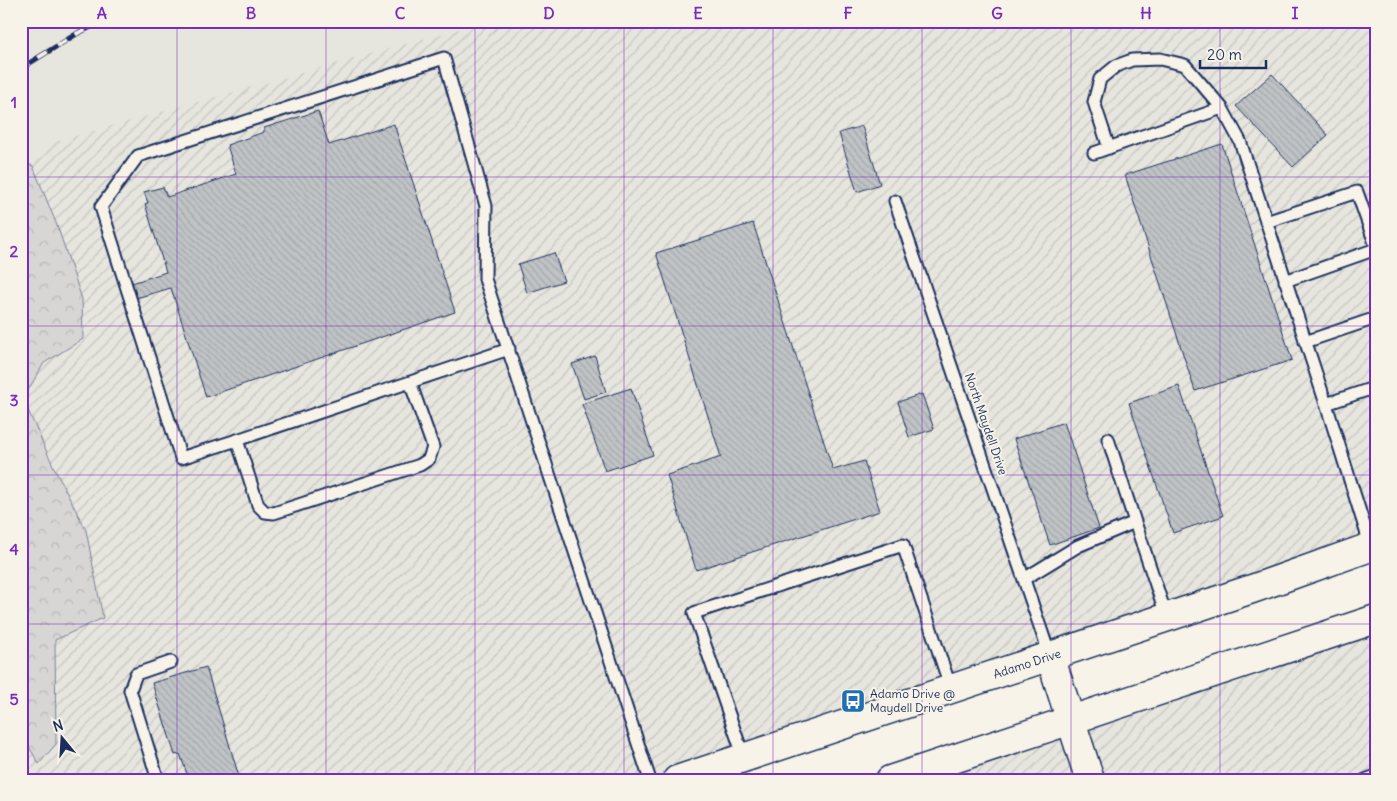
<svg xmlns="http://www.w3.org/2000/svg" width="1397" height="801" viewBox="0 0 1397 801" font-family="Delius,sans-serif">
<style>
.built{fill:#e6e5de}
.industrial{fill:url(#industrial-furrows)}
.forest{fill:url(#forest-crowns);stroke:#798299}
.building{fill:url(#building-back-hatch);stroke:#1b2f5e}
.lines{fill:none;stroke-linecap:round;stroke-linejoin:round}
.service-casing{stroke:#1b2f5e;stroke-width:15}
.tertiary-casing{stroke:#1b2f5e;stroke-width:31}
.primary-casing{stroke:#1b2f5e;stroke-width:31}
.service{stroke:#f7f3e8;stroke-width:11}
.tertiary{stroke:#f7f3e8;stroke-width:28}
.primary{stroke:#f7f3e8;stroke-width:28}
.rail-casing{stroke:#1b2f5e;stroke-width:5.5}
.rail{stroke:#f7f3e8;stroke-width:4;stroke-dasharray:11;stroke-linecap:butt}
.grid{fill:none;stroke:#7b2cbf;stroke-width:1;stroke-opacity:0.55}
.labels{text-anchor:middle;stroke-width:4;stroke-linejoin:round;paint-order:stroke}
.street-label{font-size:12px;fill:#1b2f5e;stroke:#f7f3e8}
.poi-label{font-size:12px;fill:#1b2f5e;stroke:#f7f3e8;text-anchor:start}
.neatline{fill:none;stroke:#7b2cbf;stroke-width:2}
.grid-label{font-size:16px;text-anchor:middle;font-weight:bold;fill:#7b2cbf}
</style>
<defs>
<pattern id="industrial-furrows" width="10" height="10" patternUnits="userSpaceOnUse" patternTransform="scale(1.25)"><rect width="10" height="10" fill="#e6e5de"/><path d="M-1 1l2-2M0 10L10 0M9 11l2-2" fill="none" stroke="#c5c5c1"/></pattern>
<pattern id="forest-crowns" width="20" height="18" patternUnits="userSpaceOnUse" patternTransform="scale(1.25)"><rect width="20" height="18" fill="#d7d6d4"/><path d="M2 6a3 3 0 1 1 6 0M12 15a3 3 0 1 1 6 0" fill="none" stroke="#b8b8b8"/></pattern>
<pattern id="building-back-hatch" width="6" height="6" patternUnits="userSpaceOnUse" patternTransform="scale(1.25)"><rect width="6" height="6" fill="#c0c3c5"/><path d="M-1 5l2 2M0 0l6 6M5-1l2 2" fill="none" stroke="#a4a8ac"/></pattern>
</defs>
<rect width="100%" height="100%" fill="#f7f3e8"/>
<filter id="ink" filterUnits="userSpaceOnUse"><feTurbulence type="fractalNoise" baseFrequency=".02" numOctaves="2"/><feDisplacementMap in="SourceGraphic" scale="10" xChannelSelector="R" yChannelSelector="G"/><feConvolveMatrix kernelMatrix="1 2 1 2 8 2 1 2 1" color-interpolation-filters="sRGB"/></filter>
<g filter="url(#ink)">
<!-- built -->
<path class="built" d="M21,21H488L21,168Z"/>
<!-- industrial -->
<path class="industrial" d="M488,21H1376V531L664,780H21V168L47,144Z
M1376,614V780H1095L1075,712Z
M1069,719L1088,780H890Z"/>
<!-- forest -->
<path class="forest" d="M21,161L33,166L58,228L82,299L83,339L44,363L23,399L55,470L86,530L103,618L55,640L56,744L39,764L21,733Z"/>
<!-- building -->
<path class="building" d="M1272,74L1328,135L1293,167L1236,106Z
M318,111L329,145L394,124L455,312L206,397L171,288L136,298L132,283L166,272L145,204L148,203L144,192L163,187L167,197L236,174L227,145L264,132V128Z
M862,126L880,184L857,192L839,133Z
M1222,144L1292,360L1195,391L1125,175Z
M753,223L833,470L864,461L880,511L696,570L667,475L721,457L656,253Z
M554,253L564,281L527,293L518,264Z
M595,356L606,392L584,399L572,364Z
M1179,386L1223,516L1173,533L1129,403Z
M631,388L653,455L605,471L582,404Z
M922,394L934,429L909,437L898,402Z
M1064,422L1099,528L1050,545L1014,439Z
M206,667L240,780H189L180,754L175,755L152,683Z"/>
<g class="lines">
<defs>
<path id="service" d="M1109,148L1094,102L1100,79L1116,66L1132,60L1160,59L1185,65L1222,108
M1094,153L1222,108L1240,141L1326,404L1371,547
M895,201L1050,656
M1266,222L1357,192L1376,246
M1285,281L1376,249
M1305,342L1376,318
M509,349L237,440L181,458L101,207L138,156L444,58L486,206L485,279L650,780
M1326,404L1376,387
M1108,439L1135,522
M237,440L258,505L265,512L274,513L420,465L429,459L433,447L410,382
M1024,579L1078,546L1135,522L1167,618
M744,758L694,613L903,545L951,689
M158,780L130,690L136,674L171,662
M1365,780L1376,776"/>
<path id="tertiary" d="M1050,656L1090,780"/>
<path id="primary" d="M677,780L1252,589L1376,545
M890,780L1376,619"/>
</defs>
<!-- service casing -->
<use href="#service" class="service-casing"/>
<!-- tertiary casing -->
<use href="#tertiary" class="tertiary-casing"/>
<!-- primary casing -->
<use href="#primary" class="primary-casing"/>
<!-- service -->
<use href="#service" class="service"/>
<!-- tertiary -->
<use href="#tertiary" class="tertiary"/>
<!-- primary -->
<use href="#primary" class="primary"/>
<defs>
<path id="rail" d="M21,22L24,21
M21,71L28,64L78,33L103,21"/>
</defs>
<!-- rail casing -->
<use href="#rail" class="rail-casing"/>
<!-- rail -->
<use href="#rail" class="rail"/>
</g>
</g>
<!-- grid -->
<path class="grid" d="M177,21V780M326,21V780M475,21V780M624,21V780M773,21V780M922,21V780M1071,21V780M1220,21V780M21,177H1376M21,326H1376M21,475H1376M21,624H1376"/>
<!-- icons -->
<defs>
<symbol id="bus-square" viewBox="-11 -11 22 22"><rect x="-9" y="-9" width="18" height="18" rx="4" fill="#1f6fb2" stroke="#f7f3e8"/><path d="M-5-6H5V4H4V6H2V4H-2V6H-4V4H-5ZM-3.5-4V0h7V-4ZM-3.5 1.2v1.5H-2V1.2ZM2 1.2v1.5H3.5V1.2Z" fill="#fff"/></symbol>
</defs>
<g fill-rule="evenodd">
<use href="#bus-square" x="839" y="687" width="28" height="28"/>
</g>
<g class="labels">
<!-- street labels -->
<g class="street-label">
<text transform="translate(986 424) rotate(71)" y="4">North Maydell Drive</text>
<text transform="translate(1027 664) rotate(-18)" y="4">Adamo Drive</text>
</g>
<!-- poi labels -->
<g class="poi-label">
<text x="870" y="698">Adamo Drive @<tspan x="870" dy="14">Maydell Drive</tspan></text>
</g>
</g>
<!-- margin -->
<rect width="1397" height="801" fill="none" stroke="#f7f3e8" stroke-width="55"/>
<!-- north arrow -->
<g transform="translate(62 738) rotate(342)" stroke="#f7f3e8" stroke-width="4" paint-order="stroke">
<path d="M0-4L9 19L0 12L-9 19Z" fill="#1b2f5e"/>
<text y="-8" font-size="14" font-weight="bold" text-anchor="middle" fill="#1b2f5e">N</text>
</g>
<!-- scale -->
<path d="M1200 60v8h66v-8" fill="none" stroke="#1b2f5e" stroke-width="2.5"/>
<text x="1207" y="60" font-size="15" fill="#1b2f5e" stroke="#f7f3e8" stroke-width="4" paint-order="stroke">20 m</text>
<rect x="28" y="28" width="1342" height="746" class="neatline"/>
<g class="grid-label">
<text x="102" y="19">A</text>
<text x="251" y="19">B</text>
<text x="400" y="19">C</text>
<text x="549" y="19">D</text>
<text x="698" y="19">E</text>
<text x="848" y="19">F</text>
<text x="997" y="19">G</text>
<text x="1146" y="19">H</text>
<text x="1295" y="19">I</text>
<text x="14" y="108">1</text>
<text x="14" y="257">2</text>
<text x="14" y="406">3</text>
<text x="14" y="555">4</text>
<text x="14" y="705">5</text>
</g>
</svg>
